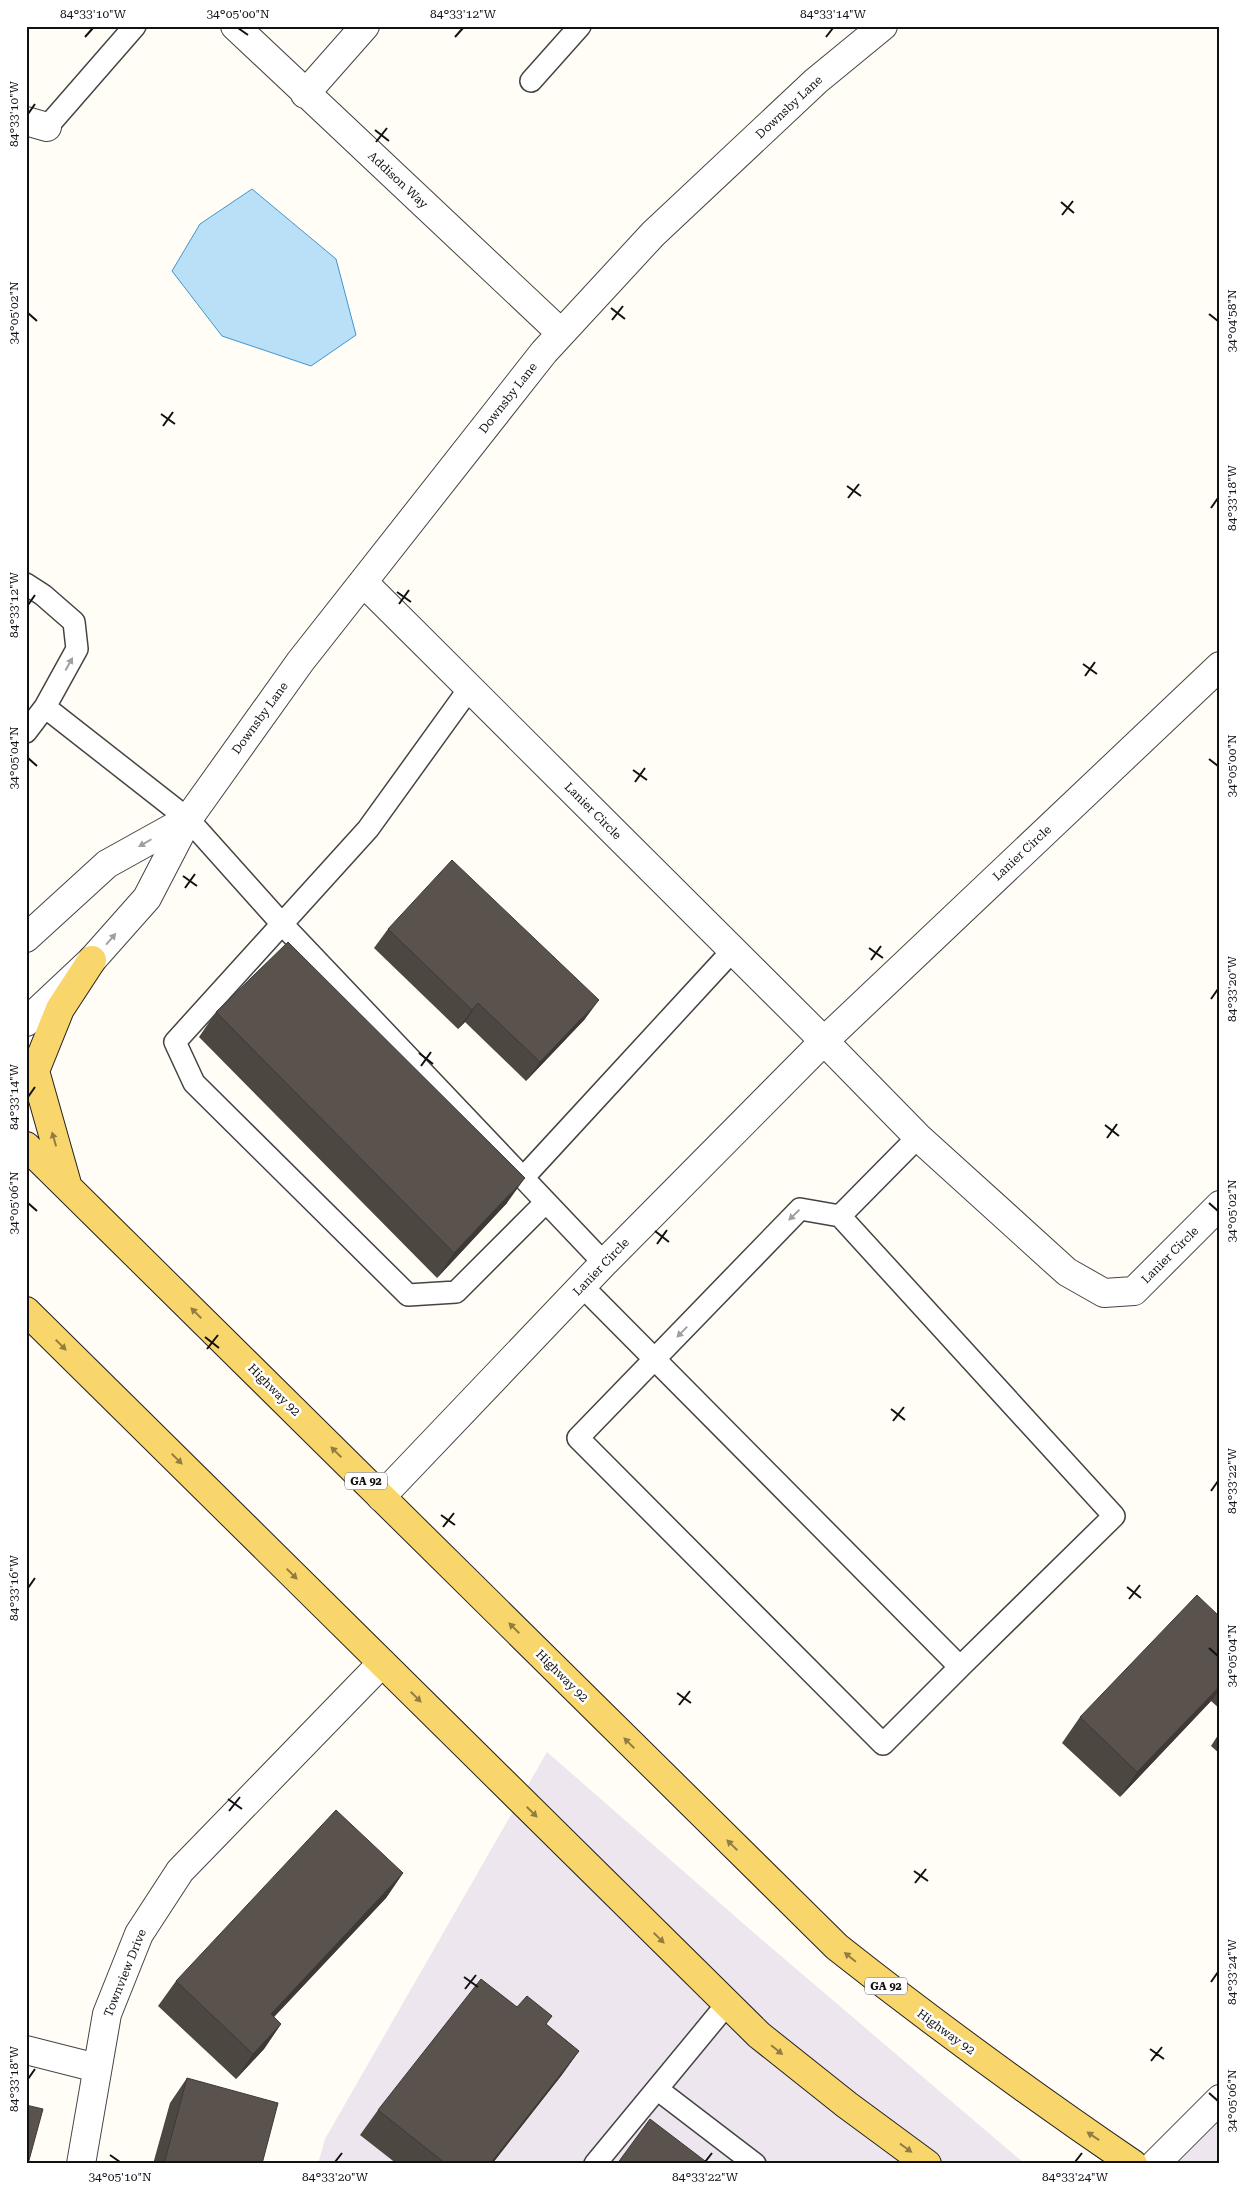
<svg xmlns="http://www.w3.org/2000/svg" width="1246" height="2190" viewBox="0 0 1246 2190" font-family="'Roboto Serif',serif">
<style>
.industrial{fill:#eee6ef}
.water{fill:#b9e0f7;stroke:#3f96cf}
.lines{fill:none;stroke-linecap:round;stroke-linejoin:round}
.lane-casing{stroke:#444;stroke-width:24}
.street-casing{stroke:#444;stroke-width:30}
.primary-casing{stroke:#222;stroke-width:30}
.lane{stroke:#fff;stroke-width:21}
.street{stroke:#fff;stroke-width:28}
.primary{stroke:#f9d66b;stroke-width:28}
.wall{fill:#4d4742}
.shaded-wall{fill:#3f3936}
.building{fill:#5a524d;stroke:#3f3936}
.oneway{fill:#a0a0a0}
.oneway2{fill:#917d42}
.ticks{fill:none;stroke:#111;stroke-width:2}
.labels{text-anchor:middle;stroke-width:5;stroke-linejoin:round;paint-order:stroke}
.shield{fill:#fff;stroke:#585858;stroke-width:1}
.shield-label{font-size:11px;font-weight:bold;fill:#111}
.street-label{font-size:12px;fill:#111;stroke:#fff}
.neatline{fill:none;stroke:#111;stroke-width:2}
.ticks-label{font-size:12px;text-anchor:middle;fill:#111}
</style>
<rect width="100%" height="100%" fill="#fffdf5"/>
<!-- industrial -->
<path class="industrial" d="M547,1752L761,1939L1025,2164H318L325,2139Z
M1220,2099V2164H1154Z"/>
<!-- water -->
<path class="water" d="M252,189L336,259L356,335L311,366L222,336L172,271L200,224Z"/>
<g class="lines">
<defs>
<path id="lane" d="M531,81L580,26
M47,127L135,26
M26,584L43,595L74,622L77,649L45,707
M469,689L368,829L175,1042L194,1083L408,1295L456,1292L546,1202
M26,732L45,707L188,819L282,924L604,1263
M918,1137L840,1216L1114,1516L960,1667
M523,1178L734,949
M582,1286L960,1667L883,1744L578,1438L800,1209L840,1216
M657,2089L755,2164
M595,2164L727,2004"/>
<path id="street" d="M235,26L561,333
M305,94L365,26
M26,121L47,127
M363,582L824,1041L604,1263L381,1497
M1220,666L824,1041L918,1137L1067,1272L1104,1293L1134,1291L1220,1205
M26,938L107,864L188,819
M26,1022L92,960L147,898L188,819L300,662L544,352L653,234L816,81L883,26
M26,2050L97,2068
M81,2164L107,2014L139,1934L180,1871L382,1663
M1155,2164L1220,2099"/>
<path id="primary" d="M26,1146L837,1947C933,2023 1032,2095 1133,2164
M67,1184L35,1071L60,1009L92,960
M26,1311L759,2035L847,2105L927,2164"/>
</defs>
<!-- lane casing -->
<use href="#lane" class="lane-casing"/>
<!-- street casing -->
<use href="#street" class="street-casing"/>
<!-- primary casing -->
<use href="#primary" class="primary-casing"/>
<!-- lane -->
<use href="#lane" class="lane"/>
<!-- street -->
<use href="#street" class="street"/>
<!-- primary -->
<use href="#primary" class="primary"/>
</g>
<!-- wall -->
<path class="wall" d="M388,929L585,1019L526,1081L465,1022L458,1029L374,948Z
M216,1012L507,1203L437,1278L199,1037Z
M1220,1617V1709L1211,1701L1120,1797L1062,1743L1080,1717Z
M1220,1732V1754L1211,1746Z
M403,1873L386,1898L274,2017L281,2024L264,2049L236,2079L158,2006L176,1981Z
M517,2007L546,2024L579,2051L561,2076L492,2164H397L360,2135L378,2110Z
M187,2078L262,2164H153L170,2103Z"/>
<!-- shaded-wall -->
<path class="shaded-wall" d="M599,1000L585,1019L526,1081L540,1062Z
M478,1003L465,1022L458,1029L472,1010Z
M525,1178L507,1203L437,1278L454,1253Z
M1220,1686V1689L1211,1701L1120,1797L1137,1772Z
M403,1873L386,1898L253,2039L271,2014Z
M281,2024L264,2049L236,2079L253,2054Z
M579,2051L561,2076L492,2164H490Z"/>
<!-- building -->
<path class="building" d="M452,860L599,1000L540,1062L478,1003L472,1010L388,929Z
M288,942L525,1178L454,1253L216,1012Z
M1197,1595L1220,1617V1686L1137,1772L1080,1717Z
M336,1810L403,1873L271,2014L281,2024L253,2054L176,1981Z
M481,1979L517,2007L527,1996L552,2016L546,2024L579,2051L490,2164H446L378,2110Z
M187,2078L278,2103L262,2164H164Z
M26,2105L43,2109L28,2164H26Z
M650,2119L709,2164H617Z"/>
<!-- one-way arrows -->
<defs><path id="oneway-solid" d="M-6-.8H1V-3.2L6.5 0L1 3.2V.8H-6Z" transform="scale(1.25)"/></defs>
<g class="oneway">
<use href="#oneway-solid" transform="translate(69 664) rotate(-61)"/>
<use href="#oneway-solid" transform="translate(145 843) rotate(150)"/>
<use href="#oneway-solid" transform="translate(111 939) rotate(-49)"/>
<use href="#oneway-solid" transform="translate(794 1215) rotate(136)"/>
<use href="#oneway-solid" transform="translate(682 1332) rotate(134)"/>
</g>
<g class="oneway2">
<use href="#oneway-solid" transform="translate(54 1139) rotate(-106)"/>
<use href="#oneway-solid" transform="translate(196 1313) rotate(-135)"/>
<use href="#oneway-solid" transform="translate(61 1345) rotate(45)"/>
<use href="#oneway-solid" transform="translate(336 1452) rotate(-135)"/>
<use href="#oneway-solid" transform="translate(177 1459) rotate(45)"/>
<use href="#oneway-solid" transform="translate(292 1574) rotate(45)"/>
<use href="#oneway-solid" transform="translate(514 1628) rotate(-135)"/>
<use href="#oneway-solid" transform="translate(416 1697) rotate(45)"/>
<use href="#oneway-solid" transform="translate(629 1743) rotate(-135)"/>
<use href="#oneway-solid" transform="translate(532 1812) rotate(45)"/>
<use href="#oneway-solid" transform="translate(732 1845) rotate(-136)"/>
<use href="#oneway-solid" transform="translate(659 1938) rotate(44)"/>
<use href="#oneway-solid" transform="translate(850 1957) rotate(-141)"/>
<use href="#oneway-solid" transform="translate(777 2050) rotate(39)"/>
<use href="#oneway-solid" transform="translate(1093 2136) rotate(-146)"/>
<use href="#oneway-solid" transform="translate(906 2148) rotate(36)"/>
</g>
<!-- ticks -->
<path class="ticks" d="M238,28L248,35M85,37L93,28M455,37L463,28M826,37L833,28M28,114L35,104M375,130L389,141M376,142L387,128M1061,202L1074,213M1062,215L1073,201M611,308L625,319M28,313L37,321M1209,314L1218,321M612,320L623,306M161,414L175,424M163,426L173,412M847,486L861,496M848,498L859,484M1211,508L1218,498M397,592L411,602M399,604L409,590M28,605L35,595M1083,664L1097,674M1085,676L1095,662M28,758L37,766M1209,759L1218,766M633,770L647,780M635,782L645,768M183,876L197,886M185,888L195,874M869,948L883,958M871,960L881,946M1211,999L1218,989M419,1053L433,1064M421,1066L431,1052M28,1097L35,1087M1105,1125L1119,1136M1107,1138L1117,1124M28,1203L37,1211M1209,1203L1218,1211M655,1231L669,1242M657,1244L667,1230M205,1337L219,1348M207,1349L218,1335M891,1409L905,1420M893,1421L904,1407M1211,1491L1218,1481M441,1515L455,1525M443,1527L454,1513M1127,1587L1141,1598M28,1588L35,1578M1129,1599L1140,1585M1209,1648L1218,1656M677,1693L691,1703M679,1705L690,1691M228,1799L242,1809M229,1811L240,1797M914,1871L928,1881M915,1883L926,1869M464,1977L478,1987M1211,1982L1218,1972M465,1989L476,1975M1150,2049L1164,2059M1151,2061L1162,2047M28,2079L35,2069M1209,2093L1218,2101M110,2155L120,2162M335,2162L342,2153M705,2162L712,2153M1075,2162L1082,2153"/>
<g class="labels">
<!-- shield labels -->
<g class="shield">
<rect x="345" y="1472.5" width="42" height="17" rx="4"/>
<rect x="865" y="1977.5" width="42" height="17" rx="4"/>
</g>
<g class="shield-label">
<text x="366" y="1485">GA 92</text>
<text x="886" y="1990">GA 92</text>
</g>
<!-- street labels -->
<g class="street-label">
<text transform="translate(789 107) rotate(-43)" y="4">Downsby Lane</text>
<text transform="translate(398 180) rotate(43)" y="4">Addison Way</text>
<text transform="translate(508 398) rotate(-52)" y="4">Downsby Lane</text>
<text transform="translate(260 718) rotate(-54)" y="4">Downsby Lane</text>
<text transform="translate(593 811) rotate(45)" y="4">Lanier Circle</text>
<text transform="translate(1022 853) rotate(-43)" y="4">Lanier Circle</text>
<text transform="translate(1170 1255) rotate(-45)" y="4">Lanier Circle</text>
<text transform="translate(601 1267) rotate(-46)" y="4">Lanier Circle</text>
<text transform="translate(274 1390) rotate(45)" y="4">Highway 92</text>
<text transform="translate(562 1676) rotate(45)" y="4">Highway 92</text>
<text transform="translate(125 1973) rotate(-68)" y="4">Townview Drive</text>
<text transform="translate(946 2032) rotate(36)" y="4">Highway 92</text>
</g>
</g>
<!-- border -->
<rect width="1246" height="2190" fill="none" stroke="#ffffff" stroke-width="55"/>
<rect x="28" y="28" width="1190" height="2134" class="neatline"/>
<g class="ticks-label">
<text x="93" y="18">84°33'10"W</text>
<text x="238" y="18">34°05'00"N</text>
<text x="463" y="18">84°33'12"W</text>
<text x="833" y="18">84°33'14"W</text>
<text transform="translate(14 114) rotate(-90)" y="4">84°33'10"W</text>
<text transform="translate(14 313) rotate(-90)" y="4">34°05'02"N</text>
<text transform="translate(1232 321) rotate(-90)" y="4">34°04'58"N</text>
<text transform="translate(1232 498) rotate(-90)" y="4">84°33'18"W</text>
<text transform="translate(14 605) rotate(-90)" y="4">84°33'12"W</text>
<text transform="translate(14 758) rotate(-90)" y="4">34°05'04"N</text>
<text transform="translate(1232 766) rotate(-90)" y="4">34°05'00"N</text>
<text transform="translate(1232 989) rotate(-90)" y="4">84°33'20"W</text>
<text transform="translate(14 1097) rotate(-90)" y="4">84°33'14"W</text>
<text transform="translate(14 1203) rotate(-90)" y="4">34°05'06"N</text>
<text transform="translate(1232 1211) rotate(-90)" y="4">34°05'02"N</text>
<text transform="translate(1232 1481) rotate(-90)" y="4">84°33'22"W</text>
<text transform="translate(14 1588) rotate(-90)" y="4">84°33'16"W</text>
<text transform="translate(1232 1656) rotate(-90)" y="4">34°05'04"N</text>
<text transform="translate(1232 1972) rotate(-90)" y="4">84°33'24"W</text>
<text transform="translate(14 2079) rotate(-90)" y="4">84°33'18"W</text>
<text transform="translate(1232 2101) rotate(-90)" y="4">34°05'06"N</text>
<text x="120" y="2181">34°05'10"N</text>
<text x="335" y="2181">84°33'20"W</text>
<text x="705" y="2181">84°33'22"W</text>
<text x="1075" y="2181">84°33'24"W</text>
</g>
</svg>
